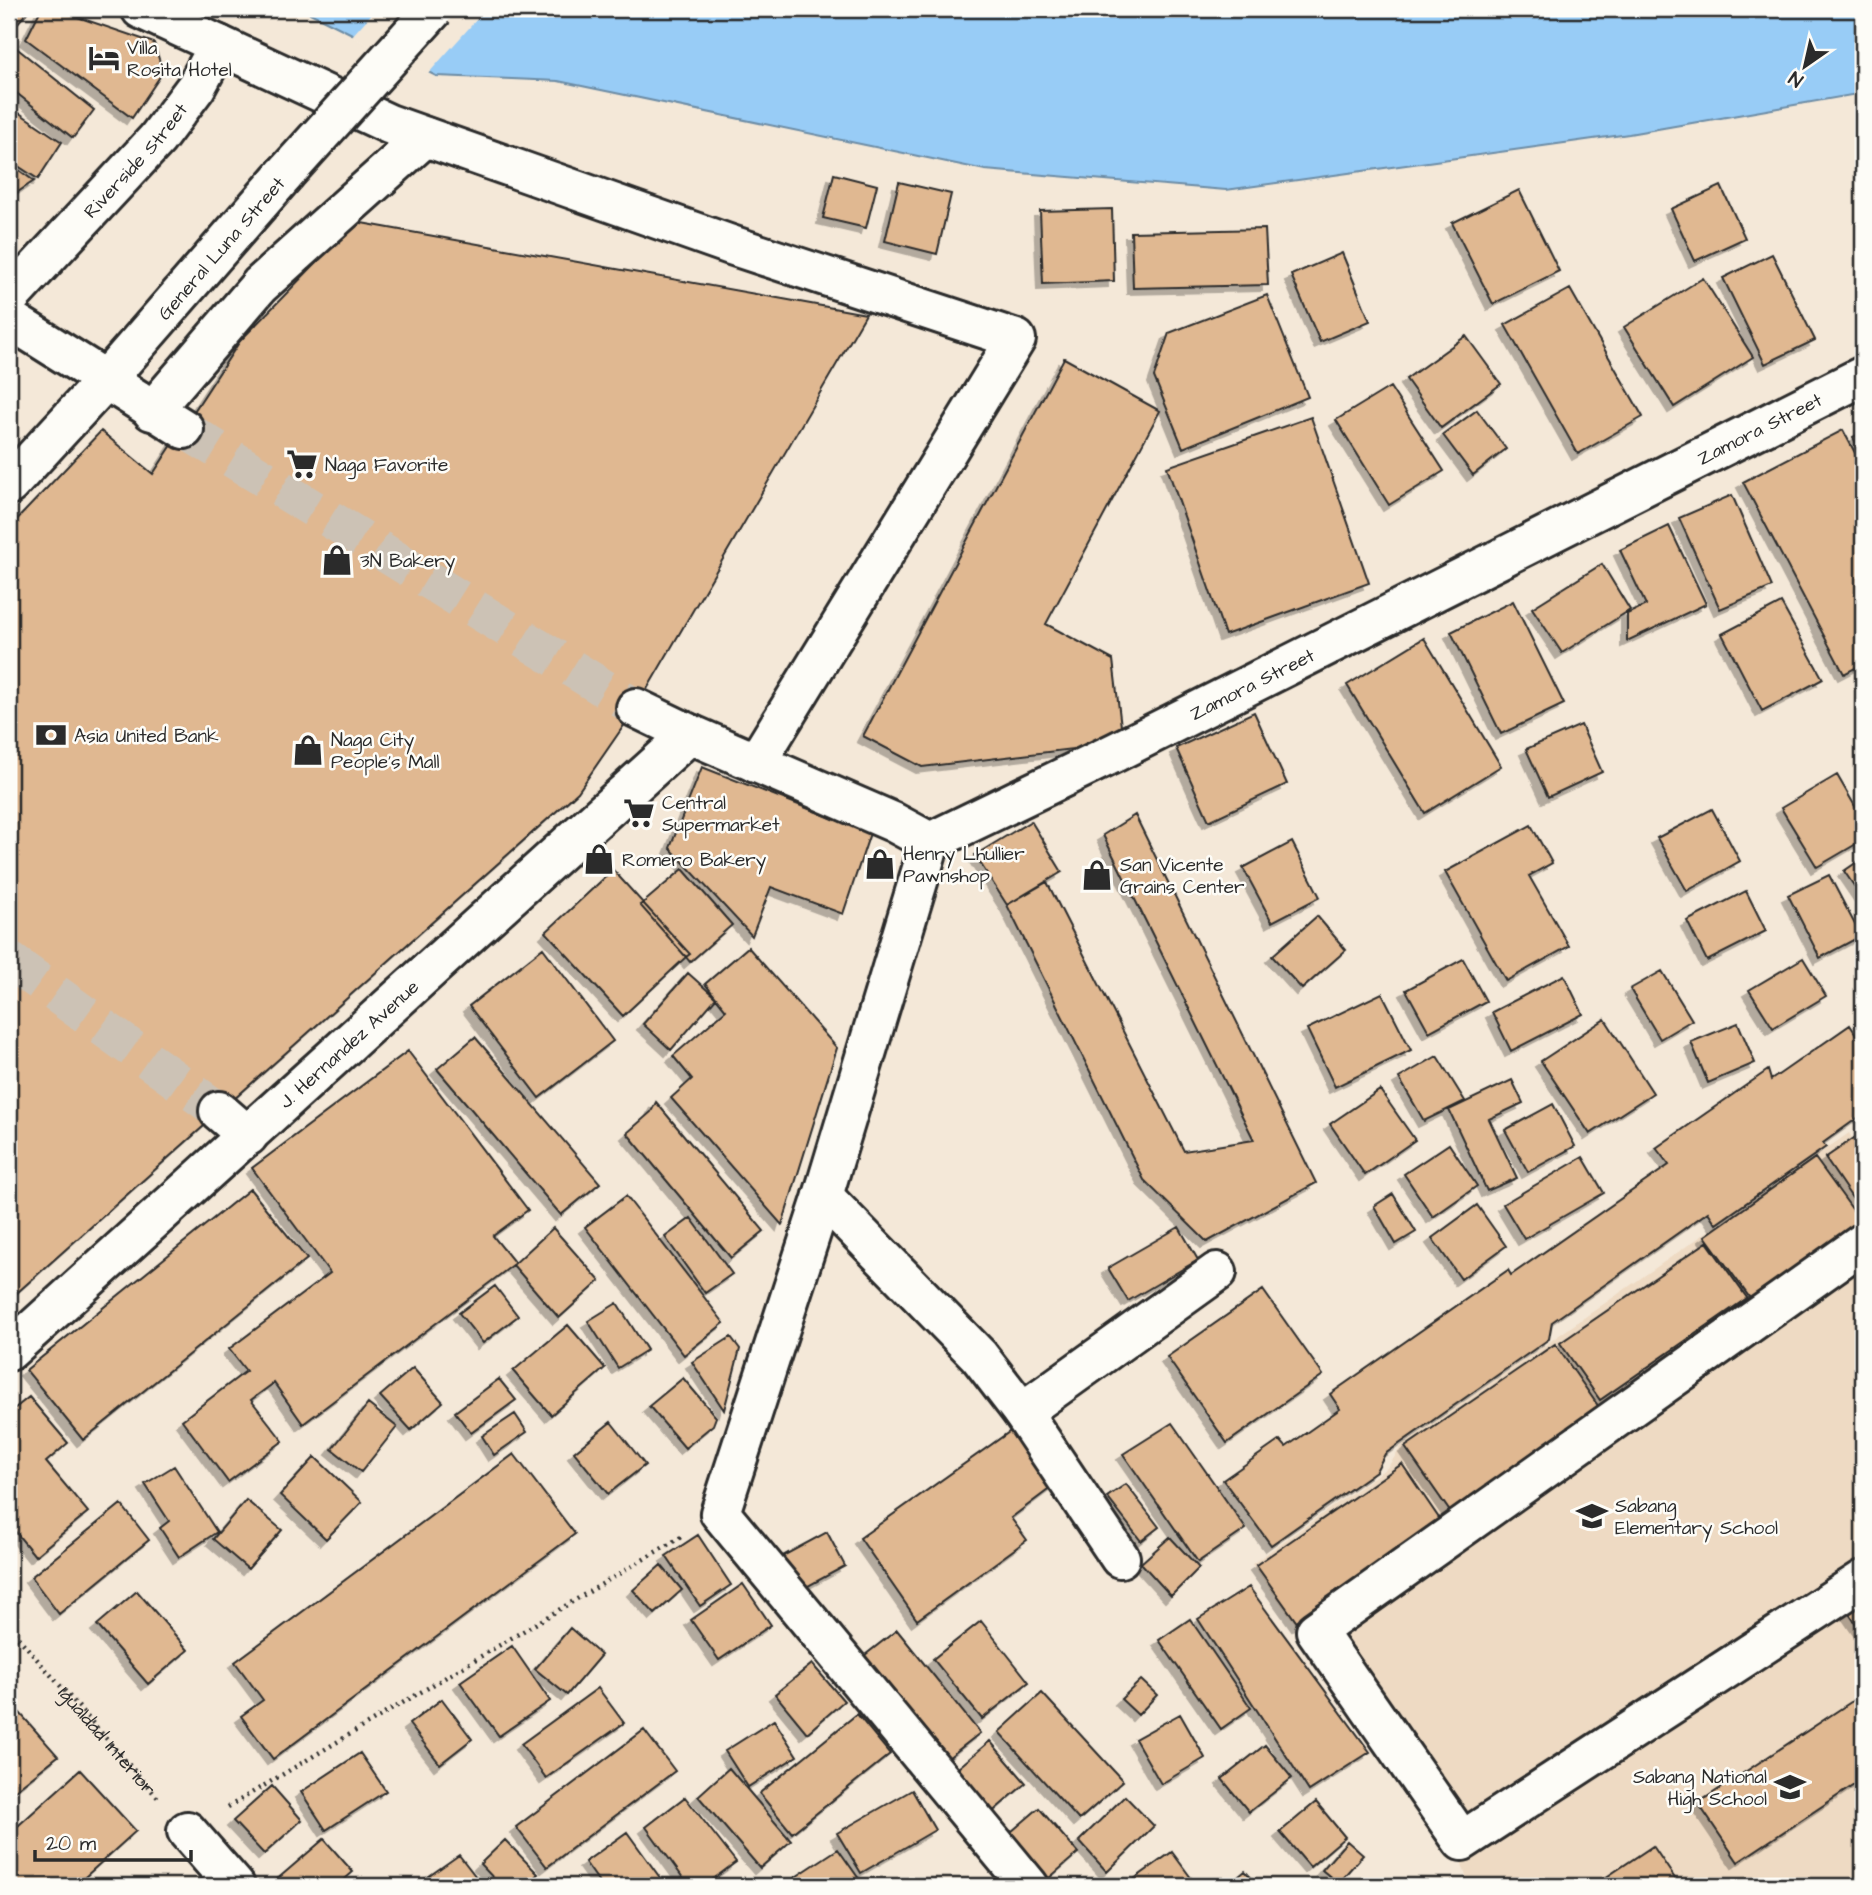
<svg xmlns="http://www.w3.org/2000/svg" width="1872" height="1895" viewBox="0 0 1872 1895" font-family="'Architects Daughter',sans-serif">
<style>
.built{fill:#eedac3}
.water{fill:#98ccf6;stroke:#6c8ca5;stroke-width:2}
.pier{fill:#f4e8d8}
.building{fill:#e0b891;stroke:#2b2b2b;stroke-width:2;filter:url(#shadow)}
.lines{fill:none;stroke-linecap:round;stroke-linejoin:round}
.minor-tunnel{stroke:#ccc2b5;stroke-width:38;stroke-dasharray:38 19;stroke-linecap:butt}
.minor-casing{stroke:#2b2b2b;stroke-width:44}
.major-casing{stroke:#2b2b2b;stroke-width:44}
.path{stroke:#2b2b2b;stroke-width:4.5;stroke-dasharray:2 5;stroke-linecap:butt}
.minor{stroke:#fdfcf7;stroke-width:38}
.major{stroke:#fdfcf7;stroke-width:38}
.major-bridge-casing{stroke:#2b2b2b;stroke-width:44;stroke-linecap:butt}
.major-bridge{stroke:#fdfcf7;stroke-width:38}
.labels{text-anchor:middle;stroke-width:5;stroke-linejoin:round;paint-order:stroke}
.poi-label{font-size:19px;fill:#2b2b2b;stroke:#fdfcf7;text-anchor:start}
.street-label{font-size:19px;fill:#2b2b2b;stroke:#fdfcf7}
</style>
<defs>
<filter id="shadow"><feDropShadow dx="-6" dy="6" stdDeviation="0" flood-color="#0004"/></filter>
</defs>
<rect width="100%" height="100%" fill="#f4e8d8"/>
<filter id="ink" filterUnits="userSpaceOnUse"><feTurbulence type="fractalNoise" baseFrequency=".0143" numOctaves="2"/><feDisplacementMap in="SourceGraphic" scale="14" xChannelSelector="R" yChannelSelector="G"/><feConvolveMatrix kernelMatrix="1 2 1 2 8 2 1 2 1" color-interpolation-filters="sRGB"/></filter>
<g filter="url(#ink)">
<!-- built -->
<path class="built" d="M1849,1133L1863,1157V1886H1469L1456,1845L1252,1564L1388,1467L1403,1444Z"/>
<!-- water -->
<path class="water" d="M302,9H1863V93L1629,134L1226,190L985,170L558,81L436,76Z"/>
<!-- pier -->
<path class="pier" d="M376,9H486L427,75L351,37Z"/>
<!-- building -->
<path class="building" d="M9,9H30L9,33Z
M41,9H54L154,43L163,72L132,118L26,39Z
M9,42L94,110L73,138L9,87Z
M9,106L62,142L38,179L9,160Z
M9,163L34,181L9,198Z
M834,174L877,185L866,228L823,218Z
M899,182L951,194L937,254L885,241Z
M1721,186L1745,238L1695,261L1671,209Z
M1519,190L1559,271L1493,304L1452,223Z
M1112,209L1114,281L1043,284L1040,211Z
M356,222L866,314L636,708L578,792L9,1300V528L101,431L153,474L240,341Z
M1265,229L1268,285L1133,288L1131,232Z
M1342,253L1370,321L1320,342L1291,275Z
M1772,254L1815,340L1765,364L1723,278Z
M1703,278L1753,357L1674,407L1624,327Z
M1570,289L1643,417L1578,454L1505,325Z
M1267,295L1308,397L1183,448L1154,377L1169,333Z
M1466,336L1501,384L1441,428L1406,379Z
M1064,358L1160,411L1046,624L1113,660L1123,743L922,767L863,736Z
M1390,387L1444,471L1389,505L1336,420Z
M1477,410L1506,449L1473,475L1443,435Z
M1311,417L1369,583L1225,635L1167,467Z
M1843,430L1863,468V664L1844,674L1743,482Z
M1863,432V458L1853,437Z
M1732,495L1772,587L1720,609L1679,518Z
M1669,526L1706,604L1627,641V614L1646,605L1620,550Z
M1602,564L1630,610L1562,653L1532,608Z
M1513,601L1564,704L1501,734L1451,632Z
M1781,603L1823,679L1762,711L1722,634Z
M1424,638L1501,766L1425,813L1347,685Z
M1254,712L1287,784L1209,821L1176,748Z
M1581,725L1602,772L1548,797L1526,749Z
M702,767L870,833L843,914L771,887L752,936L670,848Z
M1837,775L1863,820V840L1817,867L1781,808Z
M1712,809L1740,861L1687,891L1657,838Z
M1135,815L1316,1183L1207,1242L1144,1180L1007,905L1047,882L1184,1151L1254,1140L1103,835Z
M1031,821L1062,872L1007,905L975,855Z
M1531,825L1552,863L1529,876L1569,946L1506,981L1445,872Z
M1292,842L1320,897L1272,922L1243,868Z
M1863,858V899L1844,871Z
M683,869L732,925L690,962L686,957L690,954L643,903Z
M613,870L643,903L640,905L686,957L623,1016L546,932Z
M1829,875L1861,936L1820,958L1788,895Z
M1746,891L1766,931L1707,961L1687,921Z
M643,903L690,954L686,957L640,905Z
M1317,916L1346,950L1302,989L1272,956Z
M748,947L837,1048L782,1225L671,1098L692,1079L673,1056L726,1010L705,984Z
M543,948L613,1041L539,1098L469,1006Z
M1803,958L1826,996L1773,1028L1749,990Z
M1463,959L1486,1001L1429,1032L1406,990Z
M1662,971L1692,1020L1660,1039L1630,989Z
M688,973L716,998L671,1050L643,1024Z
M1564,975L1583,1014L1511,1051L1492,1012Z
M1382,993L1411,1050L1335,1087L1307,1029Z
M1605,1019L1653,1093L1590,1134L1541,1061Z
M1738,1023L1755,1063L1708,1083L1691,1042Z
M1850,1025L1863,1045V1114L1823,1143L1826,1147L1716,1224L1708,1212L1552,1322L1549,1339L1385,1454L1376,1471L1271,1545L1223,1480L1280,1440L1286,1447L1340,1409L1330,1394L1508,1270L1511,1275L1669,1165L1656,1148L1768,1070L1771,1080Z
M475,1037L600,1183L561,1215L437,1069Z
M408,1051L528,1210L493,1236L514,1262L513,1265L303,1424L274,1383L251,1400L283,1441L228,1482L182,1420L246,1371L229,1349L330,1273L252,1168Z
M1437,1056L1465,1101L1424,1121L1399,1078Z
M1512,1080L1523,1103L1489,1119L1517,1178L1487,1191L1449,1110Z
M1380,1090L1415,1140L1365,1175L1330,1124Z
M656,1102L764,1231L731,1258L627,1133L651,1112Z
M1553,1104L1575,1146L1528,1172L1505,1130Z
M1863,1132V1214L1825,1158Z
M1449,1144L1477,1186L1433,1217L1404,1174Z
M1583,1157L1604,1193L1524,1239L1503,1204Z
M1815,1158L1863,1224L1755,1305L1705,1236Z
M250,1189L307,1259L83,1440L26,1370Z
M1393,1194L1416,1232L1396,1244L1374,1206Z
M626,1196L724,1323L684,1355L585,1227Z
M1477,1205L1506,1246L1461,1279L1432,1238Z
M691,1218L732,1274L705,1293L665,1237Z
M1179,1227L1198,1260L1128,1301L1108,1268Z
M553,1228L600,1281L559,1318L513,1265Z
M1707,1242L1747,1298L1600,1400L1560,1343Z
M495,1286L518,1316L483,1343L459,1313Z
M1263,1290L1323,1375L1227,1443L1167,1357Z
M617,1303L647,1350L618,1368L588,1321Z
M568,1325L605,1368L551,1415L513,1371Z
M731,1337L740,1349L724,1410L692,1362Z
M1555,1344L1601,1410L1451,1513L1405,1447Z
M413,1368L443,1402L411,1430L380,1396Z
M683,1378L716,1417L713,1425L685,1448L649,1406Z
M499,1379L516,1400L471,1433L455,1412Z
M29,1397L68,1443L46,1462L88,1512L35,1556L9,1524V1413Z
M368,1404L397,1427L361,1472L332,1449Z
M515,1414L527,1432L494,1455L482,1436Z
M611,1422L645,1465L608,1494L574,1452Z
M1172,1423L1246,1529L1198,1562L1123,1454Z
M1019,1425L1060,1481L1011,1518L1027,1540L917,1620L860,1538Z
M514,1454L575,1534L273,1759L241,1716L263,1700L235,1662Z
M315,1457L362,1502L326,1539L280,1495Z
M1402,1464L1443,1524L1298,1624L1256,1565Z
M174,1466L217,1532L179,1557L160,1528L169,1521L145,1484Z
M1126,1484L1159,1527L1141,1541L1107,1497Z
M246,1500L282,1530L248,1569L213,1539Z
M121,1504L149,1540L59,1614L31,1577Z
M827,1532L845,1566L799,1591L781,1557Z
M698,1535L731,1585L700,1606L666,1556Z
M1170,1537L1199,1568L1171,1596L1141,1563Z
M661,1565L682,1590L655,1614L633,1590Z
M743,1584L771,1625L719,1660L691,1620Z
M1249,1587L1370,1752L1309,1791L1198,1619Z
M1863,1587V1634L1841,1602Z
M137,1591L188,1650L148,1684L97,1625Z
M1190,1619L1251,1708L1221,1729L1159,1640Z
M981,1621L1029,1682L982,1719L933,1659Z
M570,1628L601,1655L567,1695L535,1669Z
M897,1630L980,1733L934,1769L851,1666Z
M512,1646L550,1701L499,1736L460,1682Z
M812,1664L844,1701L807,1733L775,1694Z
M1141,1680L1157,1695L1138,1715L1121,1699Z
M598,1688L624,1723L546,1778L521,1744Z
M1042,1693L1123,1781L1079,1820L999,1732Z
M1863,1694V1779L1738,1862L1698,1803Z
M442,1699L472,1739L440,1764L409,1724Z
M12,1704L58,1756L9,1795V1706Z
M857,1714L890,1754L792,1833L760,1794L761,1792Z
M1180,1714L1205,1758L1161,1784L1135,1739Z
M774,1720L797,1756L748,1787L725,1751Z
M644,1730L675,1771L547,1867L516,1827Z
M990,1741L1026,1783L982,1821L945,1779Z
M1265,1745L1292,1778L1249,1812L1222,1779Z
M360,1753L386,1791L326,1830L301,1792Z
M729,1768L791,1841L760,1868L698,1796Z
M80,1770L136,1831L75,1886H9V1834Z
M272,1786L302,1820L264,1854L233,1821Z
M912,1790L935,1830L861,1873L837,1833Z
M1125,1796L1154,1826L1107,1872L1079,1841Z
M685,1797L736,1862L704,1886H689L646,1827Z
M1316,1802L1345,1837L1310,1867L1280,1832Z
M1039,1808L1078,1853L1040,1886L998,1843Z
M627,1832L666,1886H602L585,1862Z
M324,1839L353,1872L337,1886H280L275,1881Z
M505,1840L538,1874L525,1886H501L480,1864Z
M1347,1841L1363,1855L1338,1883L1322,1870Z
M1653,1846L1680,1886H1593Z
M838,1849L864,1886H799L794,1878Z
M1172,1852L1197,1886H1133L1130,1882Z
M459,1855L483,1886H415Z
M1245,1871L1259,1886H1227Z"/>
<g class="lines">
<!-- minor-tunnel -->
<path class="minor-tunnel" d="M184,429L636,708
M9,960L219,1111"/>
<defs>
<g id="minor">
<path d="M219,45L389,124L731,245L1016,339L756,763"/>
<path id="s2" d="M9,298L157,139L196,87L219,45L141,9"/>
<path d="M9,319L184,429"/>
<path d="M152,411L260,285L425,137"/>
<path id="s3" d="M636,708L690,734L893,822L930,842L1116,752L1863,376"/>
<path d="M930,842L823,1196L720,1513L1029,1886"/>
<path d="M219,1111L248,1136"/>
<path d="M823,1196L979,1356L1022,1412L1120,1558"/>
<path d="M1863,1243L1316,1631L1462,1841L1863,1580"/>
<path id="s4" d="M9,1351L690,734"/>
<path d="M1022,1412L1217,1272"/>
<path d="M187,1831L235,1886"/>
</g>
<g id="major">
<path id="s5" d="M9,485L105,381L285,174"/>
</g>
</defs>
<!-- minor casing -->
<use href="#minor" class="minor-casing"/>
<!-- major casing -->
<use href="#major" class="major-casing"/>
<!-- path -->
<g class="path">
<path id="s1" d="M9,1627L158,1798"/>
<path d="M228,1807L681,1537"/>
</g>
<!-- minor -->
<use href="#minor" class="minor"/>
<!-- major -->
<use href="#major" class="major"/>
<defs>
<path id="major-bridge" d="M285,174L434,9"/>
</defs>
<!-- major-bridge casing -->
<use href="#major-bridge" class="major-bridge-casing"/>
<!-- major-bridge -->
<use href="#major-bridge" class="major-bridge"/>
</g>
</g>
<!-- icons -->
<defs>
<symbol id="hotel-bare" viewBox="-9 -9 18 18"><path d="M-6-4.5h1.5V1H6V5H4.5V3h-9V5H-6ZM-4 0a1.8 1.8 0 1 1 3.6 0ZM.5 0V-2.5h3Q6-2.5 6 0Z" fill="#2b2b2b" stroke="#fdfcf7" stroke-width="2.5" paint-order="stroke"/></symbol>
<symbol id="supermarket-bare" viewBox="-9 -9 18 18"><path d="M-6-5.5h2.5l.6 2H6L4.5 2H-2.5L-4.4-4H-6ZM-1.5 3.2a1.3 1.3 0 1 0 .1 0ZM3 3.2a1.3 1.3 0 1 0 .1 0Z" fill="#2b2b2b" stroke="#fdfcf7" stroke-width="2.5" paint-order="stroke"/></symbol>
<symbol id="shop-bare" viewBox="-9 -9 18 18"><path d="M-5-2.5h2.3a2.7 3.5 0 0 1 5.4 0H5L5.5 6h-11ZM-1.5-2.5h3a1.5 2.3 0 0 0-3 0Z" fill="#2b2b2b" stroke="#fdfcf7" stroke-width="2.5" paint-order="stroke"/></symbol>
<symbol id="bank-bare" viewBox="-9 -9 18 18"><path d="M-6-4H6V4H-6ZM0-2.3a2.3 2.3 0 1 0 0 4.6a2.3 2.3 0 1 0 0-4.6Z" fill="#2b2b2b" stroke="#fdfcf7" stroke-width="2.5" paint-order="stroke"/></symbol>
<symbol id="school-bare" viewBox="-9 -9 18 18"><path d="M0-5L7-2L0 1L-7-2ZM-4 1L0 2.5L4 1V4Q0 6-4 4Z" fill="#2b2b2b" stroke="#fdfcf7" stroke-width="2.5" paint-order="stroke"/></symbol>
</defs>
<g fill-rule="evenodd">
<use href="#hotel-bare" x="82" y="36" width="44" height="44"/>
<use href="#supermarket-bare" x="280" y="442" width="44" height="44"/>
<use href="#shop-bare" x="315" y="538" width="44" height="44"/>
<use href="#bank-bare" x="29" y="713" width="44" height="44"/>
<use href="#shop-bare" x="286" y="728" width="44" height="44"/>
<use href="#supermarket-bare" x="617" y="791" width="44" height="44"/>
<use href="#shop-bare" x="577" y="837" width="44" height="44"/>
<use href="#shop-bare" x="858" y="842" width="44" height="44"/>
<use href="#shop-bare" x="1075" y="853" width="44" height="44"/>
<use href="#school-bare" x="1570" y="1494" width="44" height="44"/>
<use href="#school-bare" x="1768" y="1765" width="44" height="44"/>
</g>
<g class="labels">
<!-- poi labels -->
<g class="poi-label">
<text x="127" y="54">Villa<tspan x="127" dy="22">Rosita Hotel</tspan></text>
<text x="325" y="471">Naga Favorite</text>
<text x="360" y="567">3N Bakery</text>
<text x="74" y="742">Asia United Bank</text>
<text x="331" y="746">Naga City<tspan x="331" dy="22">People's Mall</tspan></text>
<text x="662" y="809">Central<tspan x="662" dy="22">Supermarket</tspan></text>
<text x="903" y="860">Henry Lhullier<tspan x="903" dy="22">Pawnshop</tspan></text>
<text x="622" y="866">Romero Bakery</text>
<text x="1120" y="871">San Vicente<tspan x="1120" dy="22">Grains Center</tspan></text>
<text x="1615" y="1512">Sabang<tspan x="1615" dy="22">Elementary School</tspan></text>
<text x="1767" y="1783" text-anchor="end">Sabang National<tspan x="1767" dy="22">High School</tspan></text>
</g>
<!-- street labels -->
<g class="street-label">
<text dy="7" stroke="none"><textPath href="#s2" startOffset="187">Riverside Street</textPath></text>
<text dy="7" stroke="none"><textPath href="#s5" startOffset="318">General Luna Street</textPath></text>
<text dy="7" stroke="none"><textPath href="#s3" startOffset="1250">Zamora Street</textPath></text>
<text dy="7" stroke="none"><textPath href="#s3" startOffset="682">Zamora Street</textPath></text>
<text dy="7" stroke="none"><textPath href="#s4" startOffset="458">J. Hernandez Avenue</textPath></text>
<text dy="7" stroke="none"><textPath href="#s1" startOffset="150">Igualdad Interior</textPath></text>
</g>
</g>
<!-- margin -->
<rect width="1872" height="1895" fill="none" stroke="#fdfcf7" stroke-width="35"/>
<rect x="18" y="18" width="1837" height="1860" fill="none" stroke="#2b2b2b" stroke-width="2.5" filter="url(#ink)"/>
<!-- north arrow -->
<g transform="translate(1805 66) rotate(214)" stroke="#fdfcf7" stroke-width="5" paint-order="stroke">
<path d="M0-5L12 26L0 18L-12 26Z" fill="#2b2b2b"/>
<text y="-10" font-size="19" font-weight="bold" text-anchor="middle" fill="#2b2b2b">N</text>
</g>
<!-- scale -->
<path d="M35 1850v10h156v-10" fill="none" stroke="#2b2b2b" stroke-width="3.5"/>
<text x="46" y="1850" font-size="21" fill="#2b2b2b" stroke="#fdfcf7" stroke-width="5" paint-order="stroke">20 m</text>
</svg>
